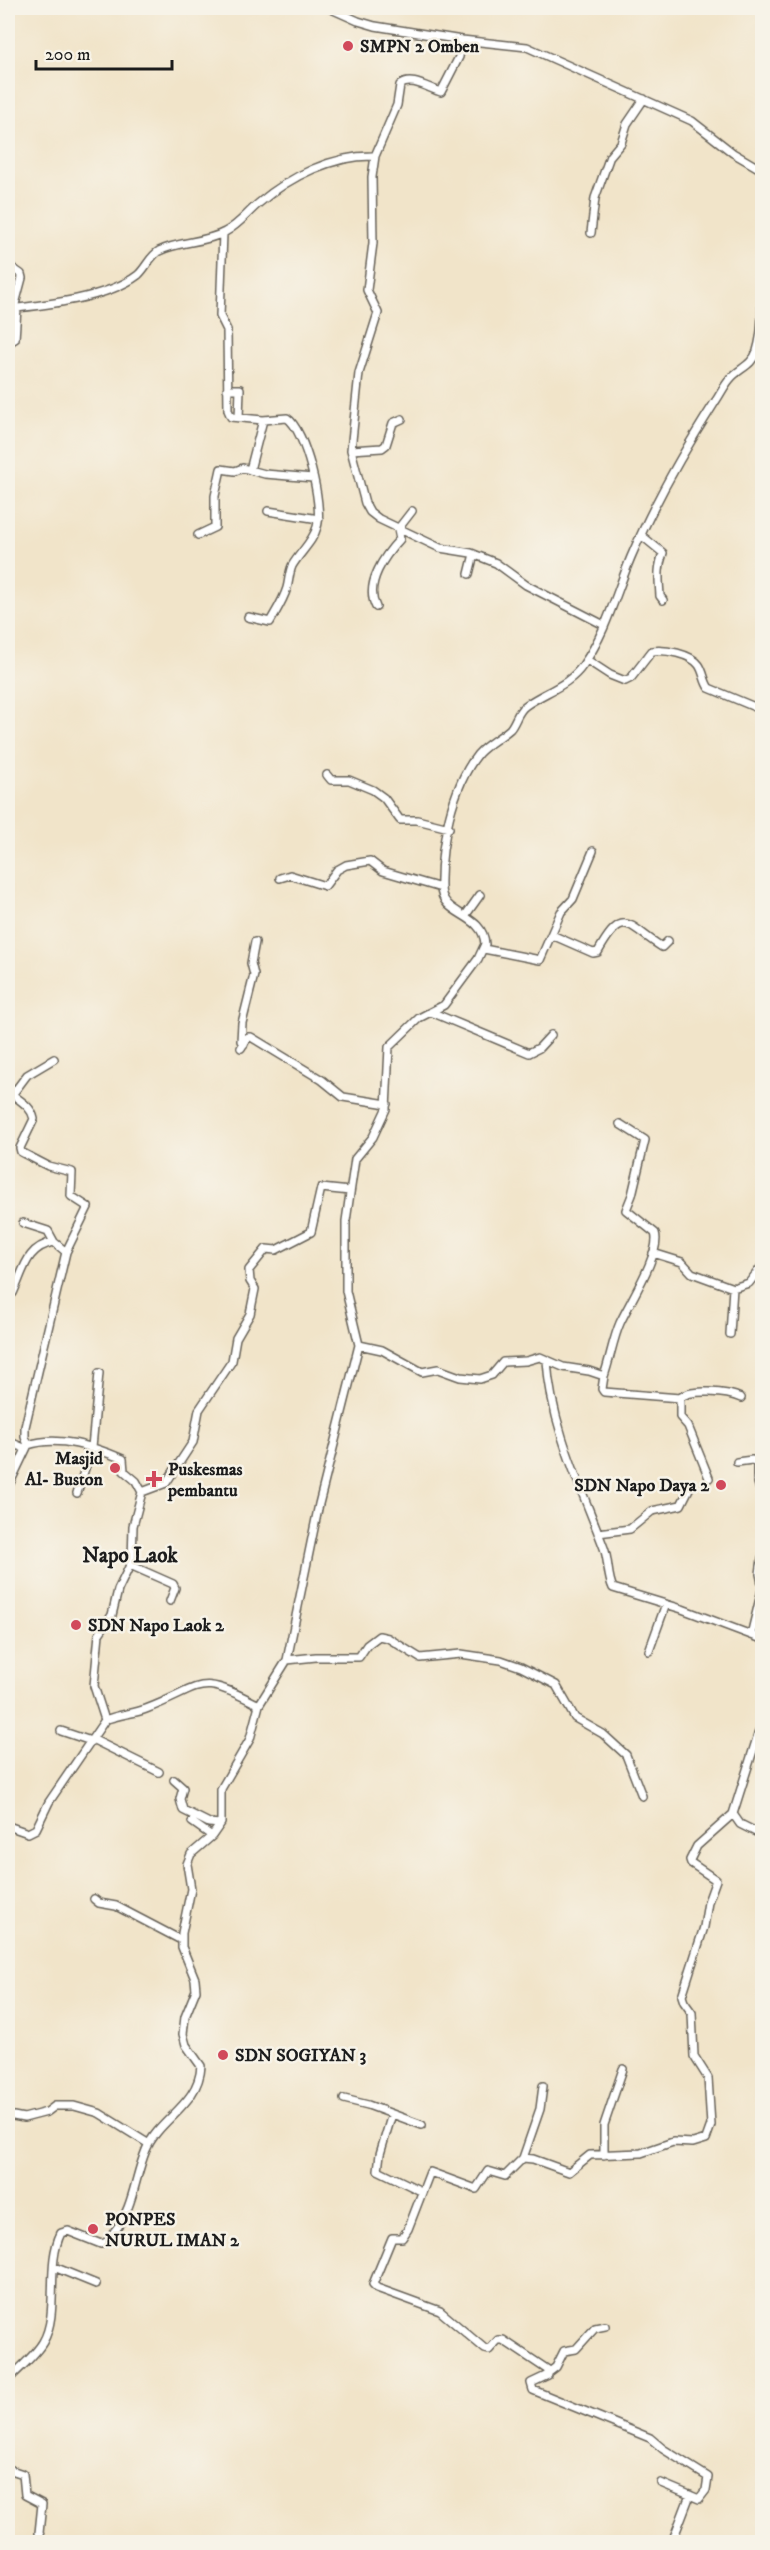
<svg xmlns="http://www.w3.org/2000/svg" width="770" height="2550" viewBox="0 0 770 2550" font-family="'IM FELL DW Pica',serif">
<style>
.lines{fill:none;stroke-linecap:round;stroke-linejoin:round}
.minor-casing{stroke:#676259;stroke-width:10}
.minor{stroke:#fff;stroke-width:7}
.poi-dot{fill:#d1495b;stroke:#f7f3e8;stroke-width:2}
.labels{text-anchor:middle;stroke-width:5;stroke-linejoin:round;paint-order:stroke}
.poi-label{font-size:18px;font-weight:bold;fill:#1c1c1c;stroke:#f7f3e8;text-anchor:start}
.quarter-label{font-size:21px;font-weight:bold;fill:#1c1c1c;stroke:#f7f3e8}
</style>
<rect width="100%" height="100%" fill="#f7f3e8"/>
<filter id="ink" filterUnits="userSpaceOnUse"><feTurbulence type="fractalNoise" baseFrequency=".0167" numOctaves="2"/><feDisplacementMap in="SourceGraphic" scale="12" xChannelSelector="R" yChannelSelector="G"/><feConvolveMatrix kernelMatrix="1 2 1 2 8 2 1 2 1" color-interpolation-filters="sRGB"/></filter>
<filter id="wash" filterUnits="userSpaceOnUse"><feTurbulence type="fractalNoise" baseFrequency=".008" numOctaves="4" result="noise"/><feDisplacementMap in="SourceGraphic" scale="24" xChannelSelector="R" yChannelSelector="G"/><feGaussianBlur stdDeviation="1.35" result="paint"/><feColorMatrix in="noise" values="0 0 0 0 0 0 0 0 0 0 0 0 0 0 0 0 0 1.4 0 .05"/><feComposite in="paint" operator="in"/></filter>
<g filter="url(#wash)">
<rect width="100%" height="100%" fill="#f1e4c9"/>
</g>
<g filter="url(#ink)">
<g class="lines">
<defs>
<path id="minor" d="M329,8L358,21L375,26L462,40L527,47L692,121L733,153L762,170
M462,40L459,57L441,92C429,89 412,76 400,85L397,105L375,156L372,177L373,243L367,290L378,313L359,373L351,450L365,503L370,512L379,519L440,548L471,553L496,563L526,585L604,625
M591,233L595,198L610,156L621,143L627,124L644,99
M8,265L21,274L22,278L14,308
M8,309C46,305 108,298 138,275C146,268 150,256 159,251C179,241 205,243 225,232C239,225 247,213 259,203C291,176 333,155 375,156
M8,343L15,339L17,308
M227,389H240L239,418
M351,450L382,448L386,445L393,423L402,419
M250,470L265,474L313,478
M268,511L319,519
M198,535L215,527V496L221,469L235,471L243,468L250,470L263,420L231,417L228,410L227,330L220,316L223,233
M641,535L663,553C657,571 659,578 660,596L663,600
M469,574L474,554
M376,607C364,584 385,555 400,539L398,529L412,511
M248,617L270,622C276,611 283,601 287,588C289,581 289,573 292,566C300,552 313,542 317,527C324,506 305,429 287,418L263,420
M587,660L610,675L625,681L631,678L652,651C665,649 691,654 699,665C704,672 704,682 709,688L762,710
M327,775L331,780H349L373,790L384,798L400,820H417L449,828
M280,878L290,875L325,886L337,870L346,865L370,861L383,871L441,888
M465,916L480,895
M552,935L593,953L598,952C624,906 627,925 662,947L668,941
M484,949L540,960L561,912L573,899L593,851
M431,1012L529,1053L539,1048L551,1035
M244,1044L241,1041L242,1023L254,975L251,963L255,942
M241,1048L248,1037H251L322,1080L343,1097L387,1104
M8,1091C18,1100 31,1105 34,1119L20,1148L21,1152L48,1166L72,1172L71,1196L88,1207L66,1252L25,1427V1437L28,1445
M12,1095L27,1075L54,1059
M23,1223L48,1231L54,1242L66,1252
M653,1253L682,1262L692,1273L733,1288L749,1283L762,1266
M13,1293C24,1270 26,1247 54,1242
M730,1334L733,1288
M359,1345L382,1350L422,1372L438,1369L460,1377L480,1379L492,1375L503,1362L526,1361L540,1357L563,1367L589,1371L604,1376L602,1389L604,1392L680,1398V1417L688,1426L709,1478
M547,1361C551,1426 581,1487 604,1548C609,1561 607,1576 613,1588L682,1609L762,1639
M604,1376C610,1359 613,1339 620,1323C629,1303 662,1252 655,1233L626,1210L632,1195L645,1140L620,1124
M680,1398C690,1388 728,1392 741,1398
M8,1441L26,1449
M737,1462L752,1460L757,1462V1479L762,1497
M8,1487L28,1445C59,1435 94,1447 123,1459L124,1471L136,1481L142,1492L133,1526L132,1561L118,1590L112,1615L99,1634L94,1686L105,1720
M142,1492L166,1483L193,1442L199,1410L232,1361L236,1338L250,1314L255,1289L250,1281L249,1270L266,1249L276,1250L311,1232L321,1188L350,1191
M77,1493L92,1447L99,1373
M598,1533L630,1529L652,1511L681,1505L689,1489
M762,1558L760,1574L762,1583
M130,1565L173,1584L175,1588L170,1601
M751,1635L762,1590
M649,1651L666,1604
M287,1660L316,1657H359L367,1645L379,1636L388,1638L420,1658L461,1654L501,1660L521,1667L556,1685L575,1718L603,1734L626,1755L642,1796
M762,1722L733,1814L740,1824L762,1835
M61,1731L91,1741
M92,1739L159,1772
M174,1780L183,1788L180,1799L183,1810L209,1823L220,1824
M192,1822L212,1836
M8,1826L28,1833L36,1829L49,1802L105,1720C119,1714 133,1714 146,1709C206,1686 196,1672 259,1705
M94,1899L99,1903L116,1906L181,1940
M344,2099L368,2105L422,2125
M392,2114L380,2154L378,2170L421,2191
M8,2115L24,2118L47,2112L55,2106H74L99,2113L149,2144
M604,2155V2125L623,2069
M523,2158L540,2109L543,2086
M54,2267L96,2284
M548,2373L556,2367L564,2351L576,2349L595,2328L605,2326
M8,2380C19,2368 35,2356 43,2342C60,2313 45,2265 61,2233L68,2231L101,2244C108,2243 110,2238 114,2232C134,2207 134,2179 146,2150C159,2118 199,2105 201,2066L186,2045L183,2034L185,2017L196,1990L195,1979L182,1947V1933L191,1889L187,1864L191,1854L212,1836L221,1823V1789L250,1739L259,1705L287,1660L319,1504L359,1345L346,1291V1221L355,1159L373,1137L386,1109L389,1047L419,1018L444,1005L478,959L485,944C483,912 441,917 441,887C440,846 452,786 478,754C487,744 500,738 510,729C516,722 517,712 525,706C544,692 569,686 583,665C606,633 616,593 631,557C654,503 683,452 715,402C720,395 724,386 730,379C739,368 752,366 757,351C767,318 758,281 762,247
M8,2469L23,2474L25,2495L42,2504L39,2533L43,2542
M661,2483L699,2499L706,2490L708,2477L663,2449L650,2438L533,2390L531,2383L548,2375V2370L503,2340H498L489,2350L485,2349L440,2311L377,2288L373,2284L392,2238H402L408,2229L430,2172L476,2189L488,2171L505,2176L523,2158L533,2159L569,2172L590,2155L641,2153L673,2142L693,2143L706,2139L711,2125L708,2078L694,2056L692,2013L684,2002L682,1996L704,1927L708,1902L716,1880L691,1863L690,1860L697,1846L733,1814
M672,2542L690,2495"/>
</defs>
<!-- minor casing -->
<use href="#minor" class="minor-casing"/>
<!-- minor -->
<use href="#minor" class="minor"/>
</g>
</g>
<!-- markers -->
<g class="poi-dot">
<circle cx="348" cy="46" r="6"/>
<circle cx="115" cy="1468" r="6"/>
<path d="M151 1470h6v6h6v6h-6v6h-6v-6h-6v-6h6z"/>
<circle cx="721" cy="1485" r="6"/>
<circle cx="76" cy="1625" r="6"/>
<circle cx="223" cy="2055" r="6"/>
<circle cx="93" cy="2229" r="6"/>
</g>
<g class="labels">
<!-- poi labels -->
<g class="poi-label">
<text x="360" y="52">SMPN 2 Omben</text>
<text x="103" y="1464" text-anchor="end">Masjid<tspan x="103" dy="21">Al- Buston</tspan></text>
<text x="168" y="1475">Puskesmas<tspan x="168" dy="21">pembantu</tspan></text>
<text x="709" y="1491" text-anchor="end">SDN Napo Daya 2</text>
<text x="88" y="1631">SDN Napo Laok 2</text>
<text x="235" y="2061">SDN SOGIYAN 3</text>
<text x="105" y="2225">PONPES<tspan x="105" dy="21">NURUL IMAN 2</tspan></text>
</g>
<!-- quarter labels -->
<g class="quarter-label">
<text x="130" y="1562">Napo Laok</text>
</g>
</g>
<!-- margin -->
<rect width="770" height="2550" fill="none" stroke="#f7f3e8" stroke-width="30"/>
<!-- scale -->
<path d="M36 60v9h136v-9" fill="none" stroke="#1c1c1c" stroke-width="3"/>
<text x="45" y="60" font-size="18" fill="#1c1c1c" stroke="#f7f3e8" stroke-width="4.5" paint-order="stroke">200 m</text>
</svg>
